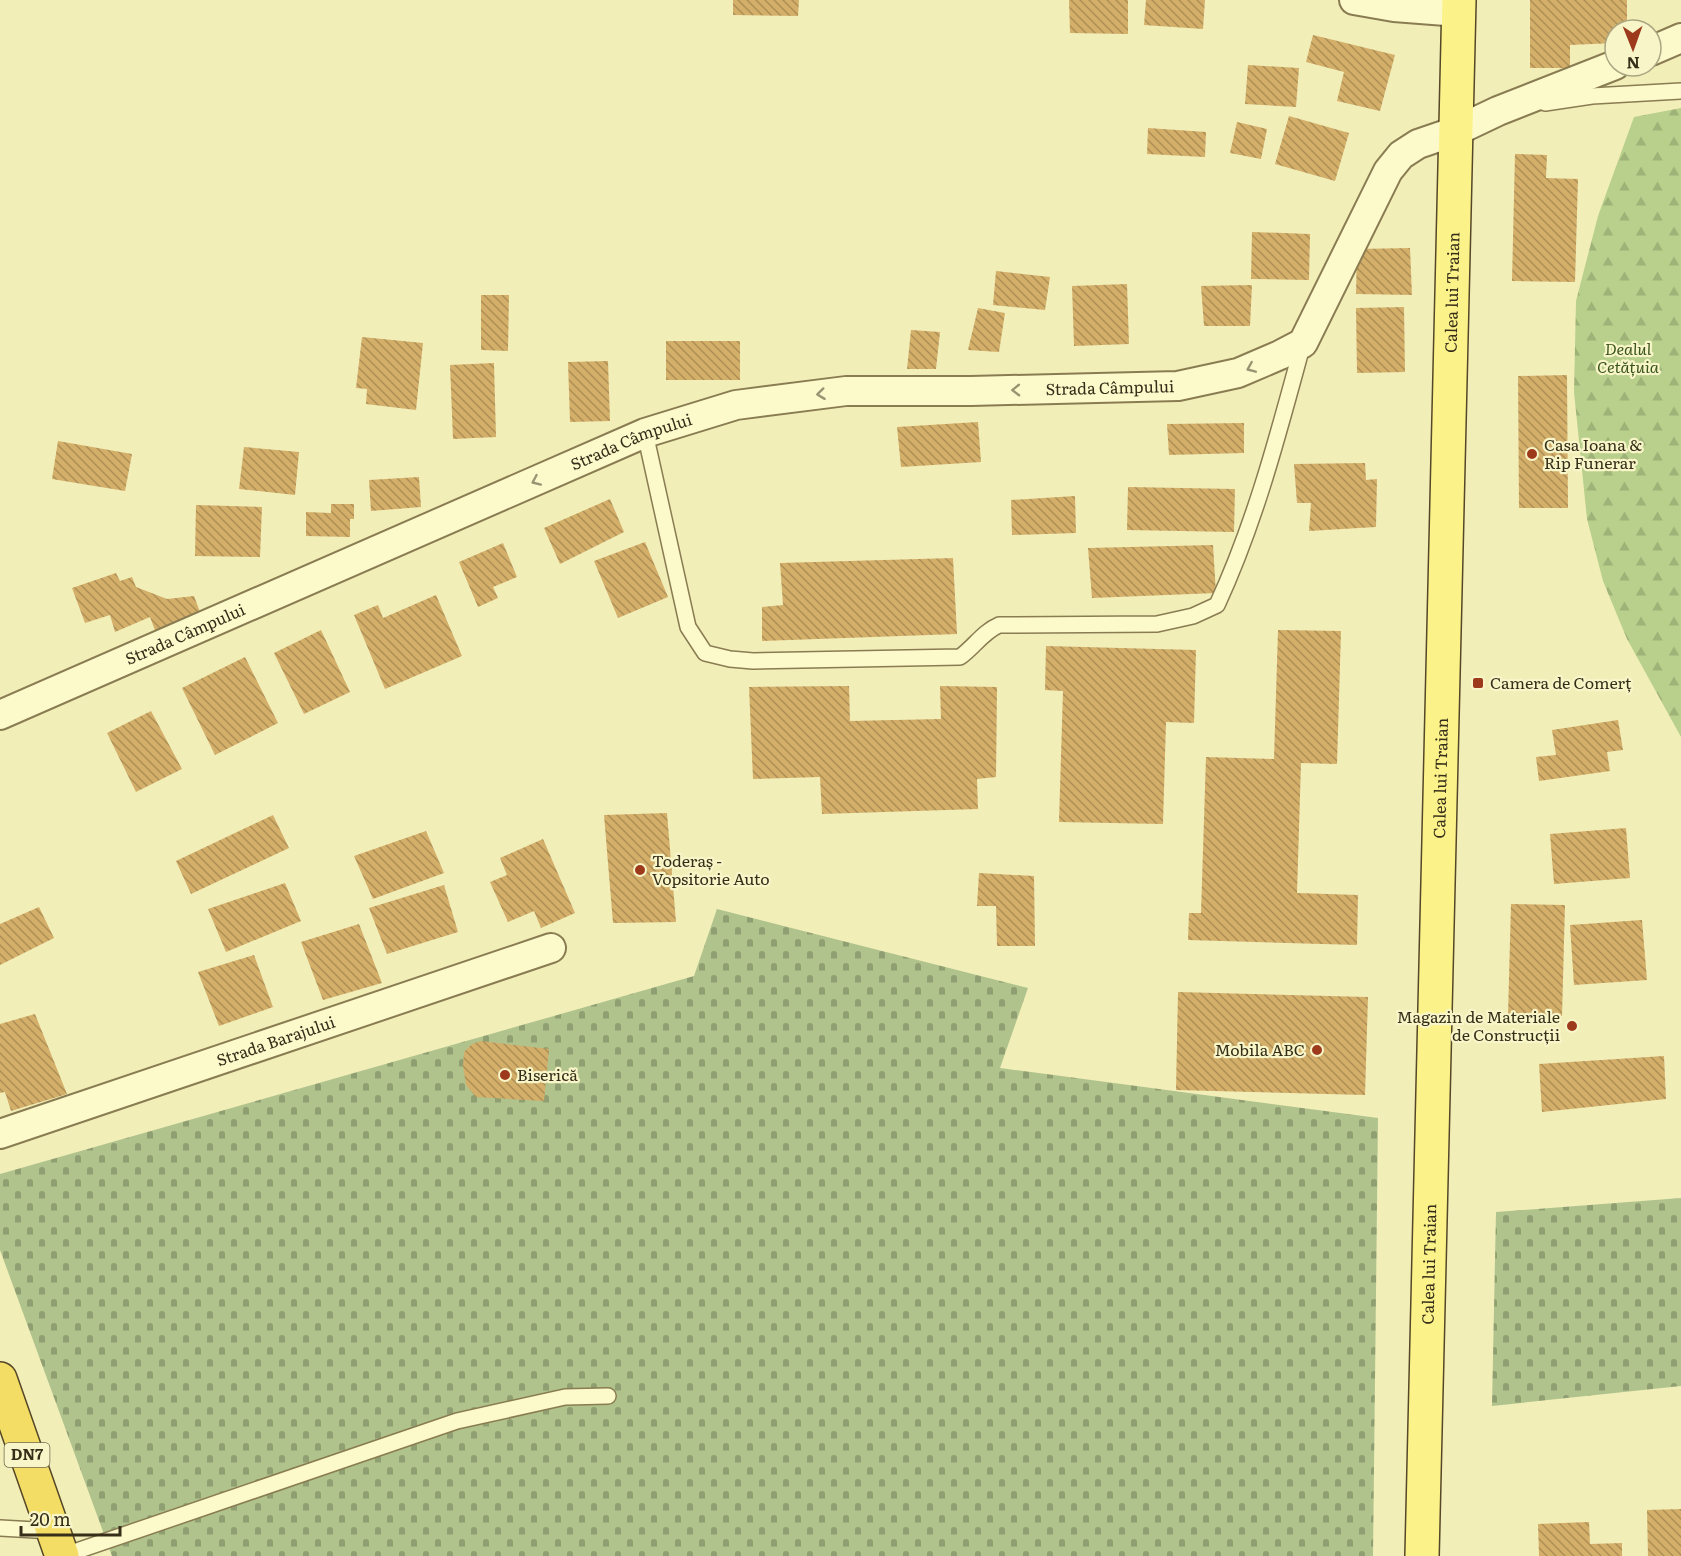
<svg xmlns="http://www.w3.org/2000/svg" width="1681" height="1556" viewBox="0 0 1681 1556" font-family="Literata,serif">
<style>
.forest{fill:url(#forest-firs)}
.cemetery{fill:url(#cemetery-stones)}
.building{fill:url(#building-back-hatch)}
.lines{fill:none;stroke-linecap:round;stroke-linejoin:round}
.service-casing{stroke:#897c52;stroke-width:18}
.minor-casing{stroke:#897c52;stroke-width:32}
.primary-casing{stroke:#554727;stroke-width:36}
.trunk-casing{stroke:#554727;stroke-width:36}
.service{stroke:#fcf9cb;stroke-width:15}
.minor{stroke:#fcf9cb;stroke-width:28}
.primary{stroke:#fbf28a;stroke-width:33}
.trunk{stroke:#f4dd64;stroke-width:33}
.oneway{stroke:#999472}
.poi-dot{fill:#9d3a1c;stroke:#f8f6c8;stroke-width:2}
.labels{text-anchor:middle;stroke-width:4.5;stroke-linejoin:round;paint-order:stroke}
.shield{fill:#f8f6c8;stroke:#706a4e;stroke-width:1.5}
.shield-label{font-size:15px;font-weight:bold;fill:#362e19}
.street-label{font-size:16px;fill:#362e19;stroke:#f8f6c8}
.park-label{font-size:16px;font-style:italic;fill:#3a541d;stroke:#f8f6c8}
.poi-label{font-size:16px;fill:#362e19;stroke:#f8f6c8;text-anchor:start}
</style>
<defs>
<pattern id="forest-firs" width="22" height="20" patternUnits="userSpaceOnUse" patternTransform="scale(1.5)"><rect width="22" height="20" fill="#b8d08c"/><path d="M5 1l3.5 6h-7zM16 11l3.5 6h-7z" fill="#9fb378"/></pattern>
<pattern id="cemetery-stones" width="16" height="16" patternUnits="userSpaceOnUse" patternTransform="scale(1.5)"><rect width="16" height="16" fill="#b0c38c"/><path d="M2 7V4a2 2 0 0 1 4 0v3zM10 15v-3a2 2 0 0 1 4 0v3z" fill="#909f72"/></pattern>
<pattern id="building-back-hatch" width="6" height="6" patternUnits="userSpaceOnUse" patternTransform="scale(1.5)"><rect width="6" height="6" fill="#d4af6a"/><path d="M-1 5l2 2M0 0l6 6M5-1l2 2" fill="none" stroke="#ad8f56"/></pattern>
</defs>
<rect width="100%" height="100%" fill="#f2eeb8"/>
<!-- forest -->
<path class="forest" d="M1681,108V737L1627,639L1603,581L1587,519L1574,392L1576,301L1598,216L1634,117Z"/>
<!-- cemetery -->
<path class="cemetery" d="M717,909L1028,988L1000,1068L1378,1118L1373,1556H112L0,1250V1174L694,976Z
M1681,1198V1386L1492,1406L1496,1212Z"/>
<!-- building -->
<path class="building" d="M733,0H799L798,16L733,15Z
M1069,0H1128V34L1070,33Z
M1146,0H1205L1203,29L1144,25Z
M1530,0H1627V30H1615V43L1570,45V68H1530Z
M1313,35L1395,55L1380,111L1337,101L1344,72L1306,62Z
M1248,65L1299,68L1296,107L1245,104Z
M1289,116L1349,133L1335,181L1275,164Z
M1237,122L1267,129L1261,159L1230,153Z
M1148,128L1206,132L1205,157L1147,154Z
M1515,154L1547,155L1546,178L1578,179L1575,282L1512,281Z
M1252,232L1310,234L1309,280L1251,279Z
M1410,248L1412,295L1356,294L1357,249Z
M996,271L1050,277L1045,310L993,305Z
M1127,284L1129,344L1074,346L1072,286Z
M1252,285L1250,326H1204L1201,286Z
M481,295H509L508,351L481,350Z
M1404,307L1405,372L1357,373L1356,308Z
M978,308L1005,313L999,352L968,350Z
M911,330L940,332L936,369H907Z
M362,337L423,343L416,410L366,404L367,389L356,388Z
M666,341H740V380H666Z
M608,361L610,421L570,422L568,362Z
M494,363L496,437L453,439L450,365Z
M1567,375L1568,508H1519L1518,376Z
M978,422L981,462L901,467L897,427Z
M1244,423V453L1169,455L1167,424Z
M58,441L132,454L125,491L52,479Z
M244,447L299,452L295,495L239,489Z
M1365,463L1366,480L1377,479L1376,527L1309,531L1311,503H1297L1294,464Z
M419,477L421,507L371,511L369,480Z
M1128,487L1235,489L1234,532L1127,530Z
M1075,496L1076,533L1012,535L1011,500Z
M610,499L624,532L560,564L544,528Z
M331,504H354V519H350V537L306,536V512L331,513Z
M196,505L262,507L260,557L195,556Z
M645,542L668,597L618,618L594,561Z
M503,543L517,577L493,587L498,598L478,607L459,562Z
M1213,545L1216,593L1092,598L1088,548Z
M953,558L957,634L762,641V607L783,605L780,563Z
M116,573L120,581L132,577L136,587L167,599L194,596L200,612L156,633L150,617L115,632L110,615L85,623L72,588Z
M436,595L462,656L385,689L354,615L378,605L383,618Z
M321,630L350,692L304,714L274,653Z
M1278,630L1341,631L1337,764L1301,763L1297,893L1358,895L1357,945L1188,940L1189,913H1201L1206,757L1274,759Z
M1046,646L1196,650L1194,723L1166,722L1163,824L1059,822L1063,691L1045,690Z
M245,657L278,723L215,755L182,688Z
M849,686L850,721L941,719L940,686L997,687L996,777L977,779L978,809L822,814L820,777L753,779L749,687Z
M151,711L182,769L136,792L107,733Z
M1618,720L1623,750L1607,752L1610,771L1539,781L1536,757L1556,755L1552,730Z
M667,813L676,922L613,923L604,815Z
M273,815L289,848L191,894L176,861Z
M1626,828L1630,878L1554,884L1550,834Z
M426,831L444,873L373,899L354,856Z
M543,839L575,913L541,928L534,911L508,922L490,882L507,875L500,858Z
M979,873L1034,876L1035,946H997L996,906H977Z
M285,883L301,921L226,952L208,909Z
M444,885L458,932L387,954L369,908Z
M1511,904L1565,905L1562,1016L1508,1015Z
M39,907L54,938L0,965V924Z
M1642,920L1647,980L1574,985L1570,925Z
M359,924L382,983L323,1000L301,942Z
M254,955L273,1007L219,1026L198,972Z
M1178,992L1368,997L1365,1095L1176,1090Z
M35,1014L67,1094L11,1111L5,1092L0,1093V1024Z
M481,1041L549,1049L544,1101L476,1097L466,1085L463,1066L464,1052L472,1044Z
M1664,1056L1666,1099L1542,1112L1539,1064Z
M1681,1509V1556H1648L1647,1510Z
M1589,1522L1590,1544L1622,1543V1556H1539L1538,1524Z"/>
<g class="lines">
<defs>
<path id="service" d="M1545,103L1592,96L1681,91
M645,433L688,627L705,653L730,659L753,661L960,657C974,647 983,632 999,625L1157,624L1193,616L1217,605C1256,521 1279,431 1303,343
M0,1528L53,1531
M62,1556L457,1421L565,1397L608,1396"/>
<g id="minor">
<path d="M1354,0L1394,7L1459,12"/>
<path d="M1651,51L1681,38"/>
<path id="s1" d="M0,715L645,433L736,405L846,391H971L1178,386L1238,373L1280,355L1303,343L1388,171L1401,155L1418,144L1456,131L1498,111L1615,65"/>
<path id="s2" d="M0,1134L551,948"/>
</g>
<g id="primary">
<path id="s3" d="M1422,1556L1459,0"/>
</g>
<path id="trunk" d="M0,1379L62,1556"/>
</defs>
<!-- service casing -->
<use href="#service" class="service-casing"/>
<!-- minor casing -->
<use href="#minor" class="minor-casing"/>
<!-- primary casing -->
<use href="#primary" class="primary-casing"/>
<!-- trunk casing -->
<use href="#trunk" class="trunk-casing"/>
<!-- service -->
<use href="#service" class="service"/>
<!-- minor -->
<use href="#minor" class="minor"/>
<!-- primary -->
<use href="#primary" class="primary"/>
<!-- trunk -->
<use href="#trunk" class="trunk"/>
</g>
<!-- one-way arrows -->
<defs><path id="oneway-chevron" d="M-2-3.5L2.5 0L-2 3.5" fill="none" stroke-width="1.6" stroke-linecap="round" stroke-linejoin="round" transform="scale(1.5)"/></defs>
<g class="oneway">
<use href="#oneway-chevron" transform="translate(1251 368) rotate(157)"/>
<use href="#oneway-chevron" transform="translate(1016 390) rotate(179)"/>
<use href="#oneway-chevron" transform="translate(821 394) rotate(173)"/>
<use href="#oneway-chevron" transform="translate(536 481) rotate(156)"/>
</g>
<!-- markers -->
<g class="poi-dot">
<circle cx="1532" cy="454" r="6"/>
<rect x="1472" y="677" width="12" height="12" rx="3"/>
<circle cx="640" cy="870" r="6"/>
<circle cx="1572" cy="1026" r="6"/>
<circle cx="1317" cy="1050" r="6"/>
<circle cx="505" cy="1075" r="6"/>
</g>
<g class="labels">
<!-- shield labels -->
<rect class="shield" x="4.5" y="1443" width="45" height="24" rx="4.5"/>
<g class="shield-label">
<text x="27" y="1460">DN7</text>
</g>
<!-- street labels -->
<g class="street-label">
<text dy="6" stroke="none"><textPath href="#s3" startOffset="1264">Calea lui Traian</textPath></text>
<text dy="6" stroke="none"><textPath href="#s1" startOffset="1174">Strada Câmpului</textPath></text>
<text dy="6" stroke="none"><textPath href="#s1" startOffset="688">Strada Câmpului</textPath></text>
<text dy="6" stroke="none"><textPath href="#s1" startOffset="202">Strada Câmpului</textPath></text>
<text dy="6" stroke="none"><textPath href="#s3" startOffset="778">Calea lui Traian</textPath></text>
<text dy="6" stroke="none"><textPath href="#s2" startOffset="291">Strada Barajului</textPath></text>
<text dy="6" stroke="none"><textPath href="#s3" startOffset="292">Calea lui Traian</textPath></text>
</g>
<!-- park labels -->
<g class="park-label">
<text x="1628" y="355">Dealul<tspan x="1628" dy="18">Cetățuia</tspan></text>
</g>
<!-- poi labels -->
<g class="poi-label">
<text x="1544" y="451">Casa Ioana &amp;<tspan x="1544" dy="18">Rip Funerar</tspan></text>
<text x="1490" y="689">Camera de Comerț</text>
<text x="652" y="867">Toderaș -<tspan x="652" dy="18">Vopsitorie Auto</tspan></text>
<text x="1560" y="1023" text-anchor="end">Magazin de Materiale<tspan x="1560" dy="18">de Construcții</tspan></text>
<text x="1305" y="1056" text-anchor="end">Mobila ABC</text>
<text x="517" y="1081">Biserică</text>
</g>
</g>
<!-- north arrow -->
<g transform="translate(1633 48) rotate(179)"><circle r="28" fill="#f8f6c8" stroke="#aaa682" stroke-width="1.5"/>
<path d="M0-4.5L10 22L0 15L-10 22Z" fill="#9d3a1c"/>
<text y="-9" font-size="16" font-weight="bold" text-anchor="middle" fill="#362e19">N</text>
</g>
<!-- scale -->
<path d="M21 1526v9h99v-9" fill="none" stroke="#362e19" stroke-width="3"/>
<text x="30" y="1526" font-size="18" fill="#362e19" stroke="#f8f6c8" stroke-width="4.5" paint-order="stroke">20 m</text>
</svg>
